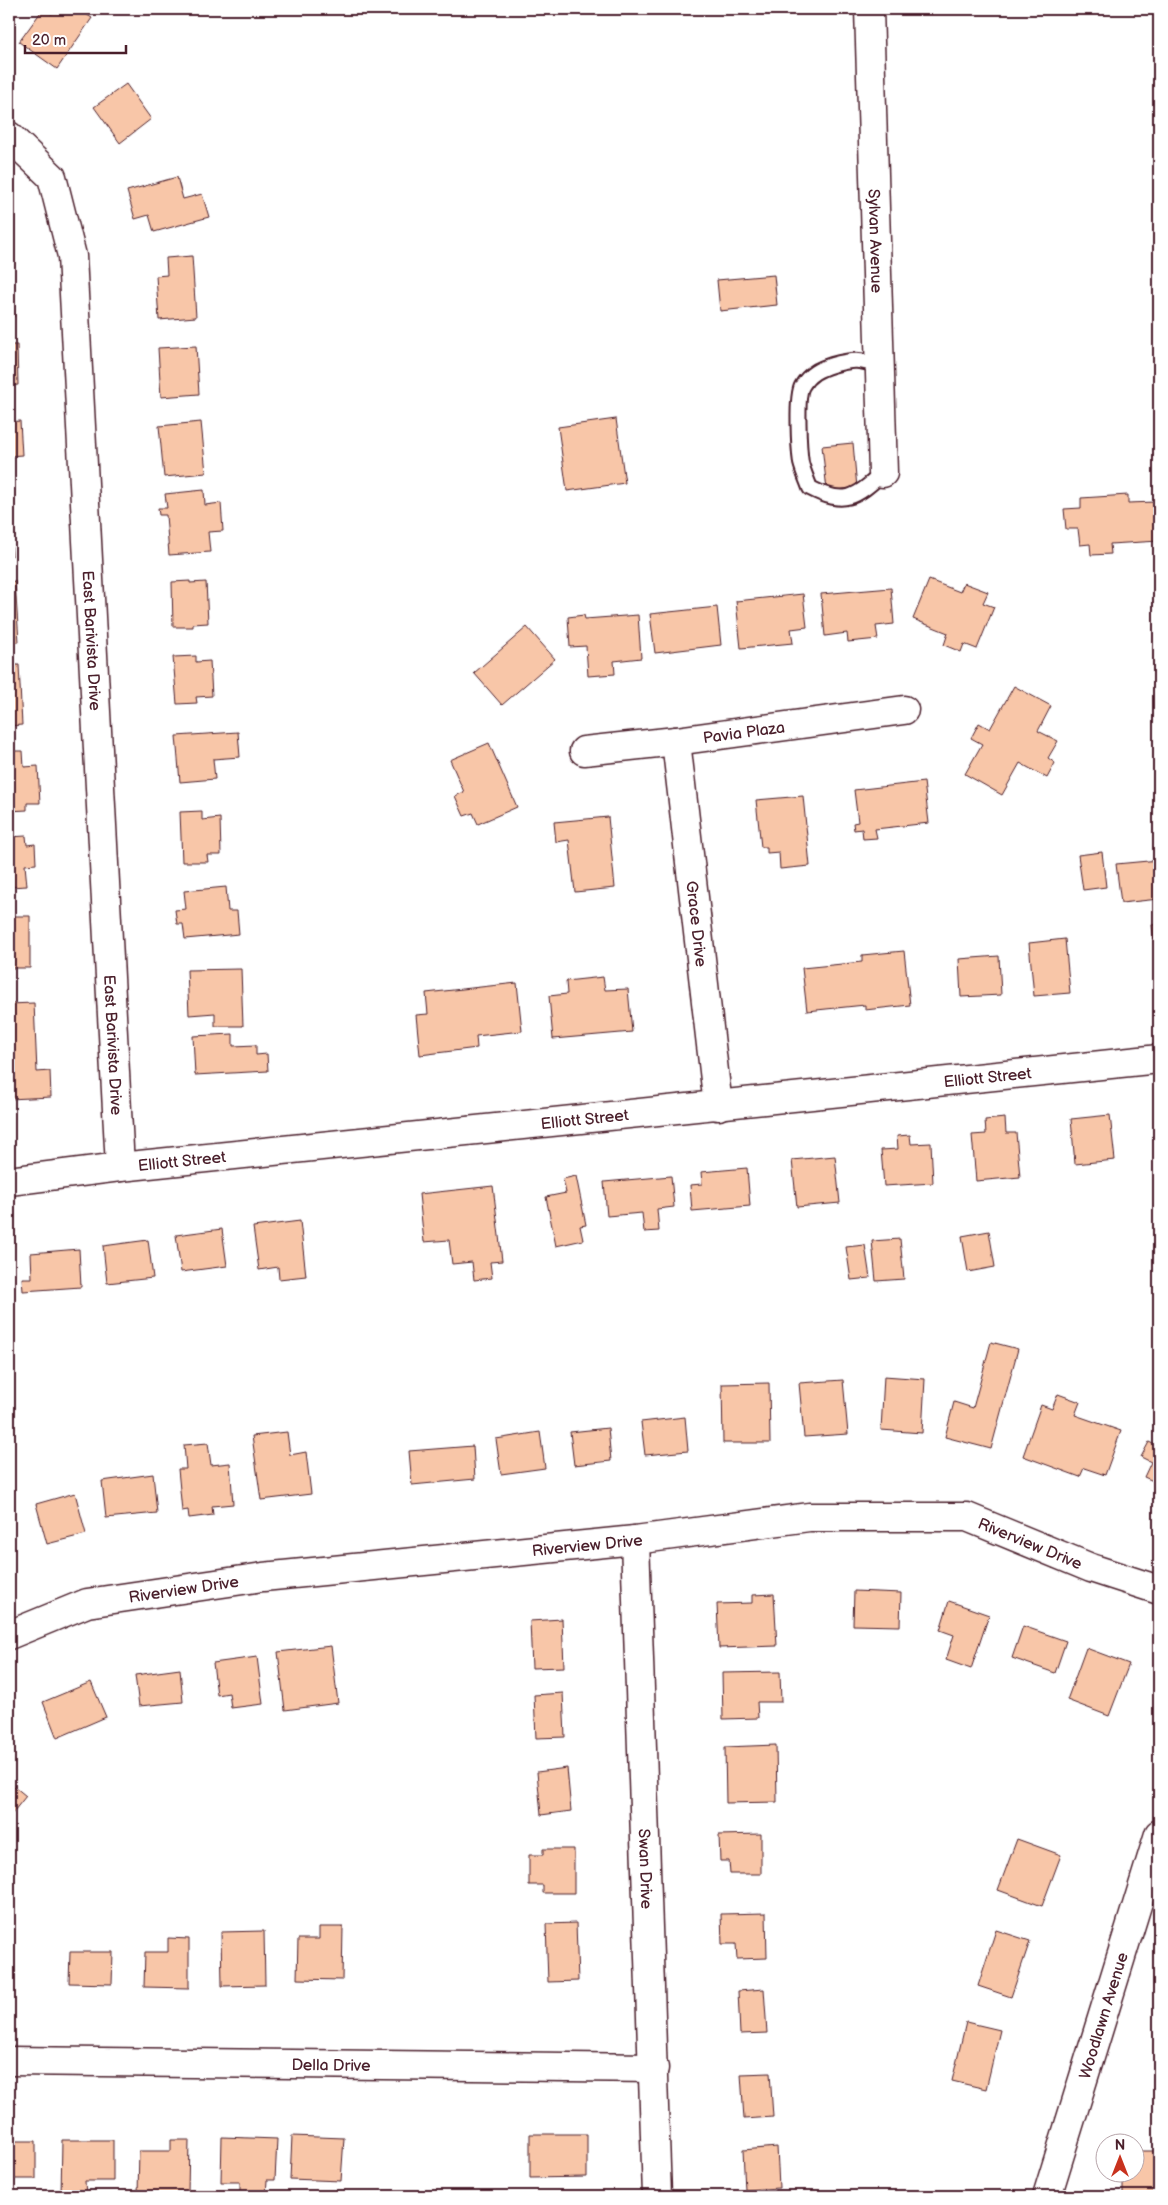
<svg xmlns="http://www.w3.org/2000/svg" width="1168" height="2205" viewBox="0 0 1168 2205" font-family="'Balsamiq Sans',sans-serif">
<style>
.building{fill:#f8c6a8;stroke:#4a1f2b}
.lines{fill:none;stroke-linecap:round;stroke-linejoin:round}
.lane-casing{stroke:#4a1f2b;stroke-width:18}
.street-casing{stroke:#4a1f2b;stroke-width:31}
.lane{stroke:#fff;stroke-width:14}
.street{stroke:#fff;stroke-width:28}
.labels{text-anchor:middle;stroke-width:5;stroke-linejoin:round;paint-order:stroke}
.street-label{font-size:16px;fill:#4a1f2b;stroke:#fff}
</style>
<rect width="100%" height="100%" fill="#fff"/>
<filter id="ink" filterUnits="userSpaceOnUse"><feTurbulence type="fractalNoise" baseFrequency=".02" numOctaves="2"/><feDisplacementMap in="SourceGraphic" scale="10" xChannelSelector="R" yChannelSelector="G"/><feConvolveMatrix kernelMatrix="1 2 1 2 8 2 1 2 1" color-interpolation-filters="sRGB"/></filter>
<g filter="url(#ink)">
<!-- building -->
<path class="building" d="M43,9L52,14L56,9H78L92,18L57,69L19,42Z
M126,84L151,119L120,143L94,107Z
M177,177L183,199L202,194L209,217L154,232L149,215L135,219L127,191Z
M9,246H10L14,317L9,318Z
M192,256L196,317L159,320L156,276L167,275L166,258Z
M774,275L777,305L720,311L717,280Z
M9,345H17L18,385L9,386Z
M196,346L199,394L161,397L158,348Z
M616,419L625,483L567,491L558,427Z
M20,421L22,455L9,456V422Z
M201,422L206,473L164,477L159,426Z
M853,443L857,488L827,490L822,446Z
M204,490L205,505L221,503L223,531L208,532L210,552L169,555L166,515H159L158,508H167L165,494Z
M1128,495V503L1156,502L1159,541L1110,544L1111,554L1091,555L1090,544L1080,545L1078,529H1066L1064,509L1081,508V498Z
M9,507L12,556H9Z
M929,580L960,592L964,583L988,592L983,603L994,607L977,649L964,644L961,652L944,645L948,633L913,619Z
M15,581L19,642L9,643V582Z
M190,581V583L206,582L208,623L193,624V627H173L172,582Z
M891,588L894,624L876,626L878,639L848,642L847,633L825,636L821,594Z
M803,594L807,627L791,629L793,643L741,648L736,601Z
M717,607L721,645L655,653L650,614Z
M584,615L585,619L638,615L641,658L614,661L615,674L588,676L586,646L570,647L568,617Z
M527,627L555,659L502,705L474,673Z
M196,656V662L210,661L212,696L196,697L197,703L177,704L173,657Z
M9,665H19L22,725L9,726Z
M1014,686L1051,706L1038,731L1058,741L1048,758L1055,763L1047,778L1020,763L1002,795L965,774L982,744L971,738L979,723L990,729Z
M238,732L240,757L213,759L215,779L180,782L176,736Z
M489,743L517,807L478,824L473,813L464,816L455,796L464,792L450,760Z
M9,751H23L24,767L38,766L40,803H27V810L9,811Z
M924,782L929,823L875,829L877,838L863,839L862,829L854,830L853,823L858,822L854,790Z
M803,796L810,866L780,869L779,852L767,853V847H761L756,800Z
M202,811V820L220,818L221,855H207L208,862H182L180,812Z
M608,817L615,888L575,892L569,840L556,842L554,822Z
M26,836L27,845L35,844L36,864L25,865L27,886L9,887V837Z
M1102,852L1106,887L1083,890L1078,855Z
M1159,860V899L1121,903L1116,864Z
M226,887L228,911H237L239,934L185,939L183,924H177L175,910L186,909L184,891Z
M9,916H30V968H9Z
M1159,924V985L1152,925Z
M1065,939L1070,993L1034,996L1029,943Z
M904,951L910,1005L865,1010V1005L807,1011L802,968L862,962V955Z
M999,956L1001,995L961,997L959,959Z
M241,969L243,1026H215V1013L189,1015L187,970Z
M603,977L605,990L628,989L632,1032L553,1039L549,996L567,994L566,981Z
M517,983L522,1031L476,1036L477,1048L420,1055L416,1015L428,1014L426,993Z
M34,1003L37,1072L50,1071L51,1097L9,1099V1004Z
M233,1034V1046L256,1045V1055L267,1054L268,1071L195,1075L193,1036Z
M1110,1115L1115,1160L1075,1164L1071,1119Z
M1005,1118L1006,1133H1016L1020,1177L976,1181L972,1135L986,1134L985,1120Z
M910,1135L911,1144L931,1143L933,1183L884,1186L881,1150L898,1149L897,1136Z
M835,1156L840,1203L797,1207L792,1160Z
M747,1168L750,1206L692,1211L690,1185L702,1184L701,1172Z
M576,1176L586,1225L580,1226L583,1240L556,1246L546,1197L566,1193L563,1179Z
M671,1176L674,1207L657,1209L659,1231L644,1232L642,1213L607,1216L604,1182Z
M493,1186L502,1261L490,1262L492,1278L474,1280L472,1262L452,1264L449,1240L424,1242L419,1194Z
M300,1221L306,1276L279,1279L278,1267L259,1270L253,1227Z
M222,1229L227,1266L181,1272L176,1235Z
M989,1231L995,1267L968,1272L962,1236Z
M900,1239L904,1279L876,1281L872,1241Z
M148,1240L153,1278L107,1283L103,1246Z
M865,1245L870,1278L851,1280L846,1247Z
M79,1249L81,1287L23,1291L22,1278H32L31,1253Z
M991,1342L1018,1349L991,1449L945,1437L954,1402L973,1408Z
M884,1376L925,1379L922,1433L881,1430Z
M843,1380L848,1434L804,1437L799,1383Z
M769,1383L770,1443H723L722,1384Z
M1058,1394L1080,1402L1075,1415L1121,1431L1105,1475L1084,1468L1080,1477L1023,1456L1041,1405L1052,1409Z
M685,1417L688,1451L645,1455L641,1422Z
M608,1428L611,1461L574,1465L570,1432Z
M287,1432L290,1455L306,1452L311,1494L261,1500L252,1436Z
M540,1432L545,1468L501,1474L496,1439Z
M1149,1442L1159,1447V1495L1154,1492L1158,1483L1144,1477L1151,1462L1141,1457Z
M208,1443L211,1465L230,1463L233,1504L212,1506L213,1515L189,1518L188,1510L182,1511L178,1469H186L184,1445Z
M473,1446L475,1479L412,1485L409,1451Z
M153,1474L157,1513L106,1518L102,1481Z
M75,1493L86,1534L47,1544L36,1504Z
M854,1591L901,1593L900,1626L853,1625Z
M774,1594L777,1646L719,1648L717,1604L752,1603V1595Z
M949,1601L989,1615L971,1669L946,1660L954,1635L940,1630Z
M562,1619L564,1667L532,1668L530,1621Z
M1023,1626L1066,1641L1055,1673L1012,1658Z
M331,1646L338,1703L285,1710L278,1652Z
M1086,1648L1129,1664L1109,1716L1067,1700Z
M257,1657L263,1704L231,1708L229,1693L217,1695L213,1663Z
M180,1669L183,1702L139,1706L135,1675Z
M780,1672L781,1702H757L758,1718L723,1719L722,1673Z
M91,1682L106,1717L57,1738L43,1702Z
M563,1693L565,1737L536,1738L534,1695Z
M776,1745L777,1802L726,1803L725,1747Z
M567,1768L571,1811L541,1815L537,1772Z
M9,1782L26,1796L10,1816H9Z
M761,1834V1874H730L729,1861H720L719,1835Z
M1017,1839L1061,1855L1042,1906L998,1890Z
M543,1849H574V1893H543V1885H529V1855H543Z
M766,1913L767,1958L737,1959L736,1944H722L721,1914Z
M576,1923L578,1981L548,1982L546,1924Z
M319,1927H343L342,1980L297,1979L298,1939H319Z
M996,1930L1030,1941L1011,1997L978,1986Z
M264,1931L265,1985L222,1986L221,1932Z
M168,1938L189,1939V1988L144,1987L145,1952H168Z
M70,1952H113L112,1984L69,1983Z
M764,1989L767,2033L740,2034L738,1991Z
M966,2022L1000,2030L986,2089L952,2081Z
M770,2073L773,2117L744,2119L741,2074Z
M530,2134H587V2177L530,2178Z
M292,2136L344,2138L341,2181L290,2179Z
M222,2137L277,2139L275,2180H267L266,2196H240V2182H221Z
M62,2140H113V2181H85L86,2196H61Z
M171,2140H189L188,2192H177V2196L138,2194L139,2151H171Z
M9,2141H36V2179H9Z
M777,2147L779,2188L745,2190L743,2150Z
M1136,2151H1159V2196H1123V2172H1136Z"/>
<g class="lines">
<defs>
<path id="lane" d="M880,367C860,359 853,359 832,365C819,369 809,374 802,386C796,396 799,449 801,463C803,471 807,480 810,488C845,506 855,498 883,473"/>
<g id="street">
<path id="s1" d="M869,9L883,473"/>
<path id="s2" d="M9,136L52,177L72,256L120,1167"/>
<path id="s3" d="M676,741L718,1106"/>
<path id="s4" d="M584,751L676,741L904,710"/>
<path id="s5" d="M9,1181L120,1167L1159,1059"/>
<path id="s6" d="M635,1540L657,2196"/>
<path id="s7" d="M9,1635L87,1603L263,1577L635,1540L809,1517H967L1091,1568L1159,1590"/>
<path id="s8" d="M9,2061L654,2068"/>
<path id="s9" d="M1047,2196L1159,1834"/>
</g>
</defs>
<!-- lane casing -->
<use href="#lane" class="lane-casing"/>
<!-- street casing -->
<use href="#street" class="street-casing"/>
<!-- lane -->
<use href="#lane" class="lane"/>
<!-- street -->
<use href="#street" class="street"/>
</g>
</g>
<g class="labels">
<!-- street labels -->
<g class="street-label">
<text dy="6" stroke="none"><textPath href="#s1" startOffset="232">Sylvan Avenue</textPath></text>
<text dy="6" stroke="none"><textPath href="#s2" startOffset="526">East Barivista Drive</textPath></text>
<text dy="6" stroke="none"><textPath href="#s4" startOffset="161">Pavia Plaza</textPath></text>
<text dy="6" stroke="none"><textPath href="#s3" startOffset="184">Grace Drive</textPath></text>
<text dy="6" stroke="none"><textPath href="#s2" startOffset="931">East Barivista Drive</textPath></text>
<text dy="6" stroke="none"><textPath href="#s5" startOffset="984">Elliott Street</textPath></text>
<text dy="6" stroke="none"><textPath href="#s5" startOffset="579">Elliott Street</textPath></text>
<text dy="6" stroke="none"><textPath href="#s5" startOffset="174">Elliott Street</textPath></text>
<text dy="6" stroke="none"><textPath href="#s7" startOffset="1038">Riverview Drive</textPath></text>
<text dy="6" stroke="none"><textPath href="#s7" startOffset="588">Riverview Drive</textPath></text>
<text dy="6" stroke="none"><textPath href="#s7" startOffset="182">Riverview Drive</textPath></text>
<text dy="6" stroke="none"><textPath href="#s6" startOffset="329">Swan Drive</textPath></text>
<text dy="6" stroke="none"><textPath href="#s9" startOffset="189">Woodlawn Avenue</textPath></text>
<text dy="6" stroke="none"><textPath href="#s8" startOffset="322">Della Drive</textPath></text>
</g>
</g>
<!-- margin -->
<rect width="1168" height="2205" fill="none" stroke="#fff" stroke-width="30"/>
<rect x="15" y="15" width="1138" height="2175" fill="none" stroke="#4a1f2b" stroke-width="2" filter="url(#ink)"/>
<!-- north arrow -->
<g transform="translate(1120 2158)"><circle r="24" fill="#ffffff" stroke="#b7a5aa"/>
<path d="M0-4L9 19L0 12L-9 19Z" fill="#c8321e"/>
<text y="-8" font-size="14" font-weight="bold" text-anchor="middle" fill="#4a1f2b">N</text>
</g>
<!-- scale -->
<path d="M25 45v8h101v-8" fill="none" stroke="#4a1f2b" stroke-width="2.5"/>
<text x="32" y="45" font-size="15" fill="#4a1f2b" stroke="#ffffff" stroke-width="4" paint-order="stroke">20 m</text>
</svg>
